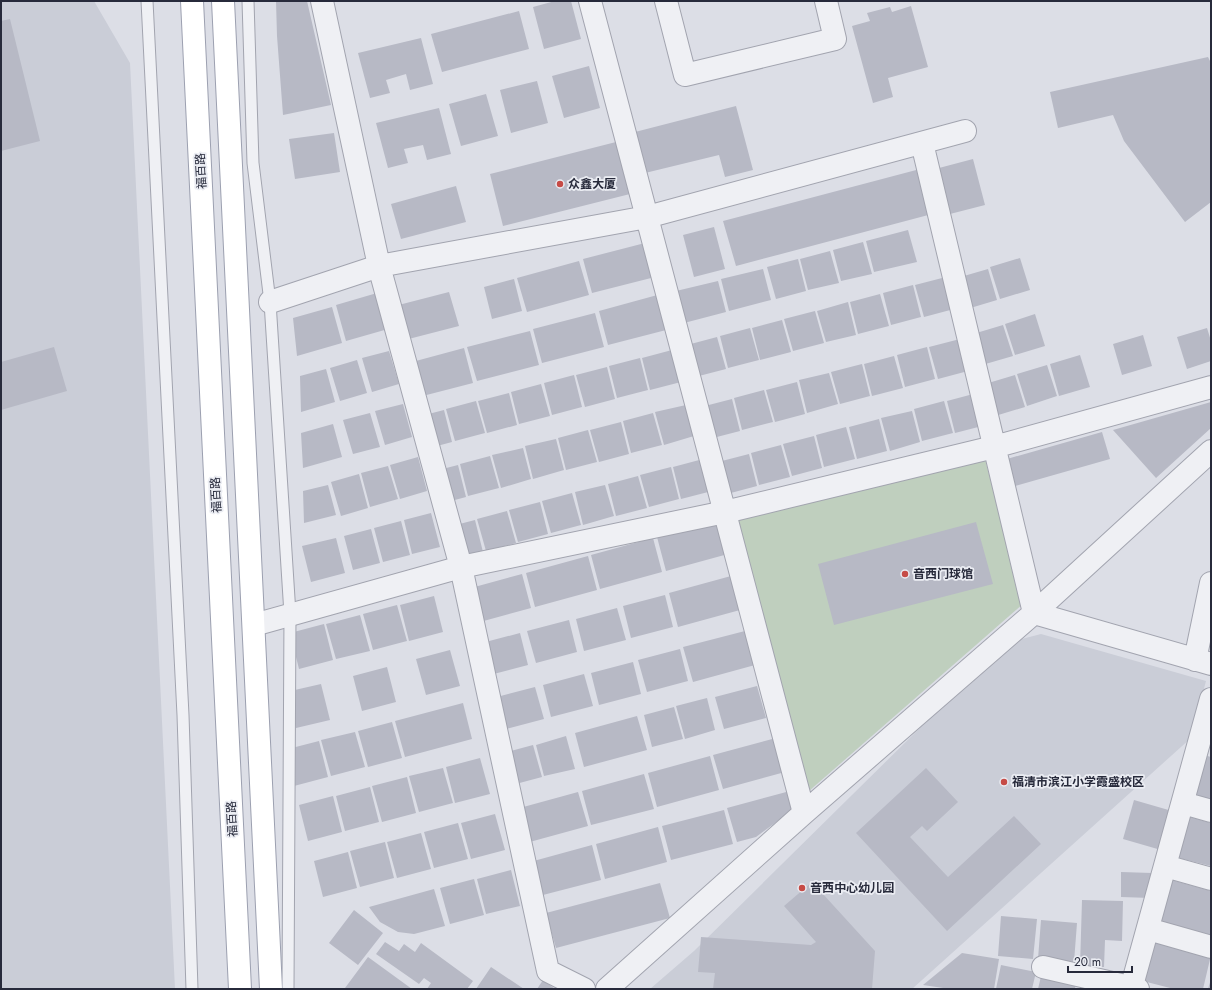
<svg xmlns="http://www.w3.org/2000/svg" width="1212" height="990" viewBox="0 0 1212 990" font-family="Jost,'Noto Sans SC',sans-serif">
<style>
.built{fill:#cacdd7}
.green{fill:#bfcfbe}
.building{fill:#b7b9c5}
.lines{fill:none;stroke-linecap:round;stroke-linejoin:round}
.service-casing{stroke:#a2a4af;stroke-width:13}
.minor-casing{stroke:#a2a4af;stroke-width:24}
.primary-casing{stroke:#9ca0b0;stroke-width:24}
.service{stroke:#eff0f4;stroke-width:11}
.minor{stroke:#eff0f4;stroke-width:22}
.primary{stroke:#fff;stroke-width:22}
.poi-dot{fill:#c64b46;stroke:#ebedf3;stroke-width:1.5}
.labels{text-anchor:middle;stroke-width:3.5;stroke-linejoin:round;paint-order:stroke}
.street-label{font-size:12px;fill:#272a3b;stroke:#ebedf3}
.poi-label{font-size:12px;font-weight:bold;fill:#272a3b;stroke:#ebedf3;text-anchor:start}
</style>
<rect width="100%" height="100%" fill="#dcdee6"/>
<!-- built -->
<path class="built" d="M1,1H94L130,63L175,989H1Z
M1041,634L1206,681L1191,738L912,989H650L694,951L1006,643Z"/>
<!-- green -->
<path class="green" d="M985,459L1023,604L809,791L737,518Z"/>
<!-- building -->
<path class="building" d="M276,1H307L331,105L283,115L277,36Z
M555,1H571L581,39L544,49L533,7Z
M911,6L928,67L888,78L893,97L873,103L852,26L870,21L867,13L890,7L892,12Z
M519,11L529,49L442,72L431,34Z
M10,19L40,141L1,151V21Z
M421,38L433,84L410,90L406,74L386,80L390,93L370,98L358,53Z
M1208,57L1211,63V202L1185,222L1124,141L1113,115L1058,128L1050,92Z
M589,66L600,108L564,118L552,76Z
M537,81L548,123L511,133L500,90Z
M486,94L498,136L461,146L449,104Z
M736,106L753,170L725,177L719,155L645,173L635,132Z
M439,108L451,154L427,160L423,145L404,149L408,163L388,168L376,123Z
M334,133L340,172L295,179L289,139Z
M616,142L630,194L503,226L490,174Z
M973,159L985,205L950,214L939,168Z
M920,169L932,214L736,266L723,221Z
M456,186L466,222L401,239L391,204Z
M714,227L725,269L694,277L683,235Z
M908,230L917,262L874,272L866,241Z
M863,242L872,274L841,281L833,250Z
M645,243L655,277L592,293L583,259Z
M830,251L839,283L808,290L800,259Z
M1020,258L1030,290L1000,299L990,267Z
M798,259L806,291L776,299L767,267Z
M579,261L589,295L527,312L517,278Z
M763,269L771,300L729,311L721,279Z
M988,269L997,300L967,309L957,278Z
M946,277L954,309L924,317L915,285Z
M514,279L522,311L492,319L484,287Z
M718,281L726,312L684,323L676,291Z
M913,285L921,317L891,325L883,293Z
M449,292L459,326L397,342L387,308Z
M377,293L388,329L346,341L336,305Z
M661,294L670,329L608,345L599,311Z
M880,294L889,326L858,334L850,302Z
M848,302L856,335L826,342L817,311Z
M332,307L342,343L297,356L293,318Z
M815,311L824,343L793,351L784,319Z
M595,313L604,347L542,363L533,329Z
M1035,314L1045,346L1015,355L1005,324Z
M782,320L791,352L760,360L752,328Z
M1003,325L1013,356L982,365L973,334Z
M750,328L759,360L728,368L720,336Z
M1207,328L1211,341V361L1187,369L1177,337Z
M530,331L539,365L477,381L467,347Z
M1143,335L1152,366L1122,375L1113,344Z
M717,337L726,369L695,377L687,345Z
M960,339L968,371L938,379L929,347Z
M54,347L67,391L1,410V362Z
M927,347L935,379L905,387L897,355Z
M464,348L473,383L411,399L401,365Z
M672,350L681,382L650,390L642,358Z
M389,351L399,384L372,392L362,358Z
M1080,355L1090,387L1059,396L1050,364Z
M894,356L903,388L872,396L864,364Z
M640,358L648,390L617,398L609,366Z
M357,360L367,393L340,401L330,368Z
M862,364L870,396L840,404L831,372Z
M1047,365L1057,396L1027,406L1017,374Z
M607,367L615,399L585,407L576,375Z
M326,369L335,402L301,412L300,376Z
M829,373L838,404L807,413L799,380Z
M574,375L582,407L552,415L544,383Z
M1015,375L1025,407L995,416L985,384Z
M797,382L805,414L775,422L766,390Z
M541,384L550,416L519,424L511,392Z
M764,390L773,422L742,430L734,398Z
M509,393L517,425L487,433L478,401Z
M977,393L986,425L955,433L947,401Z
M732,399L740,431L709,439L701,407Z
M476,401L485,433L455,441L446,409Z
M944,401L953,433L922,441L914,409Z
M1211,402V428L1156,478L1113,430Z
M403,404L412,437L385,445L375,411Z
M686,405L694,436L664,445L655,412Z
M444,410L452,442L422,450L413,418Z
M912,411L920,442L890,451L881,418Z
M370,413L380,447L353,454L343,420Z
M653,413L662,445L631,453L623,421Z
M879,419L887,451L857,459L849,427Z
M621,422L629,454L599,462L590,430Z
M333,424L342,457L303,468L301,433Z
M846,427L855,459L824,467L816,435Z
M588,430L597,462L566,470L558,438Z
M1102,432L1110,459L1015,486L1007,459Z
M814,436L822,468L792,476L783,444Z
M556,439L564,470L533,479L525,446Z
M781,445L790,477L759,485L751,453Z
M523,448L531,479L501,488L492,455Z
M749,454L757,486L727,494L718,462Z
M490,456L499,488L468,496L460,464Z
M418,457L427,491L400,499L390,465Z
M703,459L712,491L681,499L673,467Z
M458,465L466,497L436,505L427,473Z
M388,466L398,499L370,507L361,473Z
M671,467L679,499L649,507L640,475Z
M359,474L368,508L341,516L331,482Z
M638,476L647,508L616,516L608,484Z
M328,485L336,515L304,523L303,491Z
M605,485L614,516L583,525L575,492Z
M572,493L581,525L551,533L542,501Z
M540,502L548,534L518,542L509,510Z
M507,511L516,543L486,551L477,519Z
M431,513L440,547L412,554L404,520Z
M475,520L483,552L453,560L444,528Z
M719,520L728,554L666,571L657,537Z
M401,521L410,555L383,562L374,528Z
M976,522L993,584L834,625L818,564Z
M371,529L380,563L353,570L344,536Z
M336,538L345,573L311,582L302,546Z
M653,538L662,572L600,589L591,555Z
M588,556L597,590L535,607L526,573Z
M522,574L531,608L469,625L460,591Z
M731,576L740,610L678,627L669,593Z
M665,595L673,627L631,638L623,606Z
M434,596L443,632L409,641L400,605Z
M397,605L407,641L373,650L363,614Z
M617,608L626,640L584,651L576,619Z
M360,615L370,651L336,659L326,624Z
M569,620L577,652L536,663L527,631Z
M324,624L333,660L299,669L290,633Z
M745,631L755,665L693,682L683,647Z
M520,633L528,665L486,676L478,644Z
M680,649L688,681L647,692L638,660Z
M450,650L460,686L426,695L416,659Z
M633,662L641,694L599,705L591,673Z
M387,667L396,702L362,711L353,676Z
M584,674L593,706L551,717L543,685Z
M321,684L330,720L296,728L286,692Z
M757,686L766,718L724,729L715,697Z
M535,687L544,719L502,730L493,698Z
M707,698L715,730L685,739L676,706Z
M463,703L472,739L405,757L395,721Z
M674,707L683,739L652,747L644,715Z
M637,716L647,750L584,767L575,733Z
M392,722L402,758L368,767L358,731Z
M355,732L365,767L331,776L321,740Z
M566,736L575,769L544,776L536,745Z
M776,738L785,772L723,789L713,755Z
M319,741L328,777L294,786L284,750Z
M533,745L542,777L512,785L503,753Z
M1204,755L1211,757V801L1193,796Z
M710,756L719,790L657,807L648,773Z
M480,758L490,794L455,803L446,767Z
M443,768L453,803L419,812L409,776Z
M926,768L958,802L927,831L922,826L910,837L948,877L1014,816L1041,844L947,931L856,833Z
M644,774L654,809L591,825L582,791Z
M407,777L416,813L382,822L372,786Z
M370,787L379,822L345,831L336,796Z
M790,791L794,809L756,837L737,842L727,808Z
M578,792L588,826L526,843L516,809Z
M333,796L342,832L308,841L299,805Z
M1134,800L1172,811L1161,850L1123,839Z
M724,810L733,844L671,860L662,826Z
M495,814L505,850L471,859L461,823Z
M1186,816L1211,823V866L1175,857Z
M458,823L468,859L434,868L424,832Z
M658,827L667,862L605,879L596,844Z
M421,833L431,869L397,878L387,842Z
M385,842L394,878L360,887L350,851Z
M592,845L601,880L539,896L530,862Z
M348,852L357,888L323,897L314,861Z
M511,870L520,906L486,914L477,879Z
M1121,872L1152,873L1151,898L1121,897Z
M474,879L484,915L450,924L440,888Z
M1168,879L1211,891V935L1156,920Z
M812,882L875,951L872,989H713L715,973L698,972L701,937L811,945L816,942L784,906Z
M660,883L670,918L556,948L546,913Z
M434,889L445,926L414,934L398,932L380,922L369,907Z
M1082,900L1123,901L1122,941L1105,940L1104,967H1080Z
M354,910L383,933L358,965L329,943Z
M1001,916L1037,919L1033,959L998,956Z
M1041,920L1077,923L1074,962L1038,959Z
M1151,939L1211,955L1203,989H1174L1139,980Z
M385,942L399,951L404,944L415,952L421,943L473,981L467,989H427L431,983L424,978L419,984L376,954Z
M962,953L999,959L994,989H950L923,985Z
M368,957L412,989H347L345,988Z
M1001,965L1036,972L1032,989H996Z
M491,967L524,989H476Z
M1042,972L1076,981L1075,989H1038Z
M1211,979V989H1208Z
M543,980L555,989H537Z"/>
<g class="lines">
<defs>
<path id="service" d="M147,1L183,715L192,989
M248,1L253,163L270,302L290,614L288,989"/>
<path id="minor" d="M322,1L379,266L461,567L548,971L584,989
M590,1L804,813
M666,1L685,75L835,39L826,1
M922,143L1034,613L1211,664
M270,302L379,266L647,217L965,131
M254,625L461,567L725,512L994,447L1211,387
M1195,660L1211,583
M1183,803L1211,811
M1165,866L1211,879
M1148,929L1211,947
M1043,967L1138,989
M607,989L804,813L1034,613L1211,451
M1131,989L1211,699"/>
<path id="primary" d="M192,1L240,989
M223,1L271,989"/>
</defs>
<!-- service casing -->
<use href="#service" class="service-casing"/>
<!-- minor casing -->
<use href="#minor" class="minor-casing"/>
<!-- primary casing -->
<use href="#primary" class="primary-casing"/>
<!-- service -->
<use href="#service" class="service"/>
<!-- minor -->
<use href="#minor" class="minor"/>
<!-- primary -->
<use href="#primary" class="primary"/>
</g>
<!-- markers -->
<g class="poi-dot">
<circle cx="560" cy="184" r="4"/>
<circle cx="905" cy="574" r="4"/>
<circle cx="1004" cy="782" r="4"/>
<circle cx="802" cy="888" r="4"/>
</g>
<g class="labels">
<!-- street labels -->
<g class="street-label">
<text transform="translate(201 171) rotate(-93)" y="4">福百路</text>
<text transform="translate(216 495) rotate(-93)" y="4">福百路</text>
<text transform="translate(232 819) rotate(-93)" y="4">福百路</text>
</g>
<!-- poi labels -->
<g class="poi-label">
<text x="568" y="188">众鑫大厦</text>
<text x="913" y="578">音西门球馆</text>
<text x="1012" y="786">福清市滨江小学霞盛校区</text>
<text x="810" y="892">音西中心幼儿园</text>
</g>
</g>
<!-- border -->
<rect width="1212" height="990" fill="none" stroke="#272a3b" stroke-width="4"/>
<!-- scale -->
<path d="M1068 966v6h64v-6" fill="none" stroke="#272a3b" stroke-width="2"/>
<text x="1074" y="966" font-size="12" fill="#272a3b" stroke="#ebedf3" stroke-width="3" paint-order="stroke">20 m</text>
</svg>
